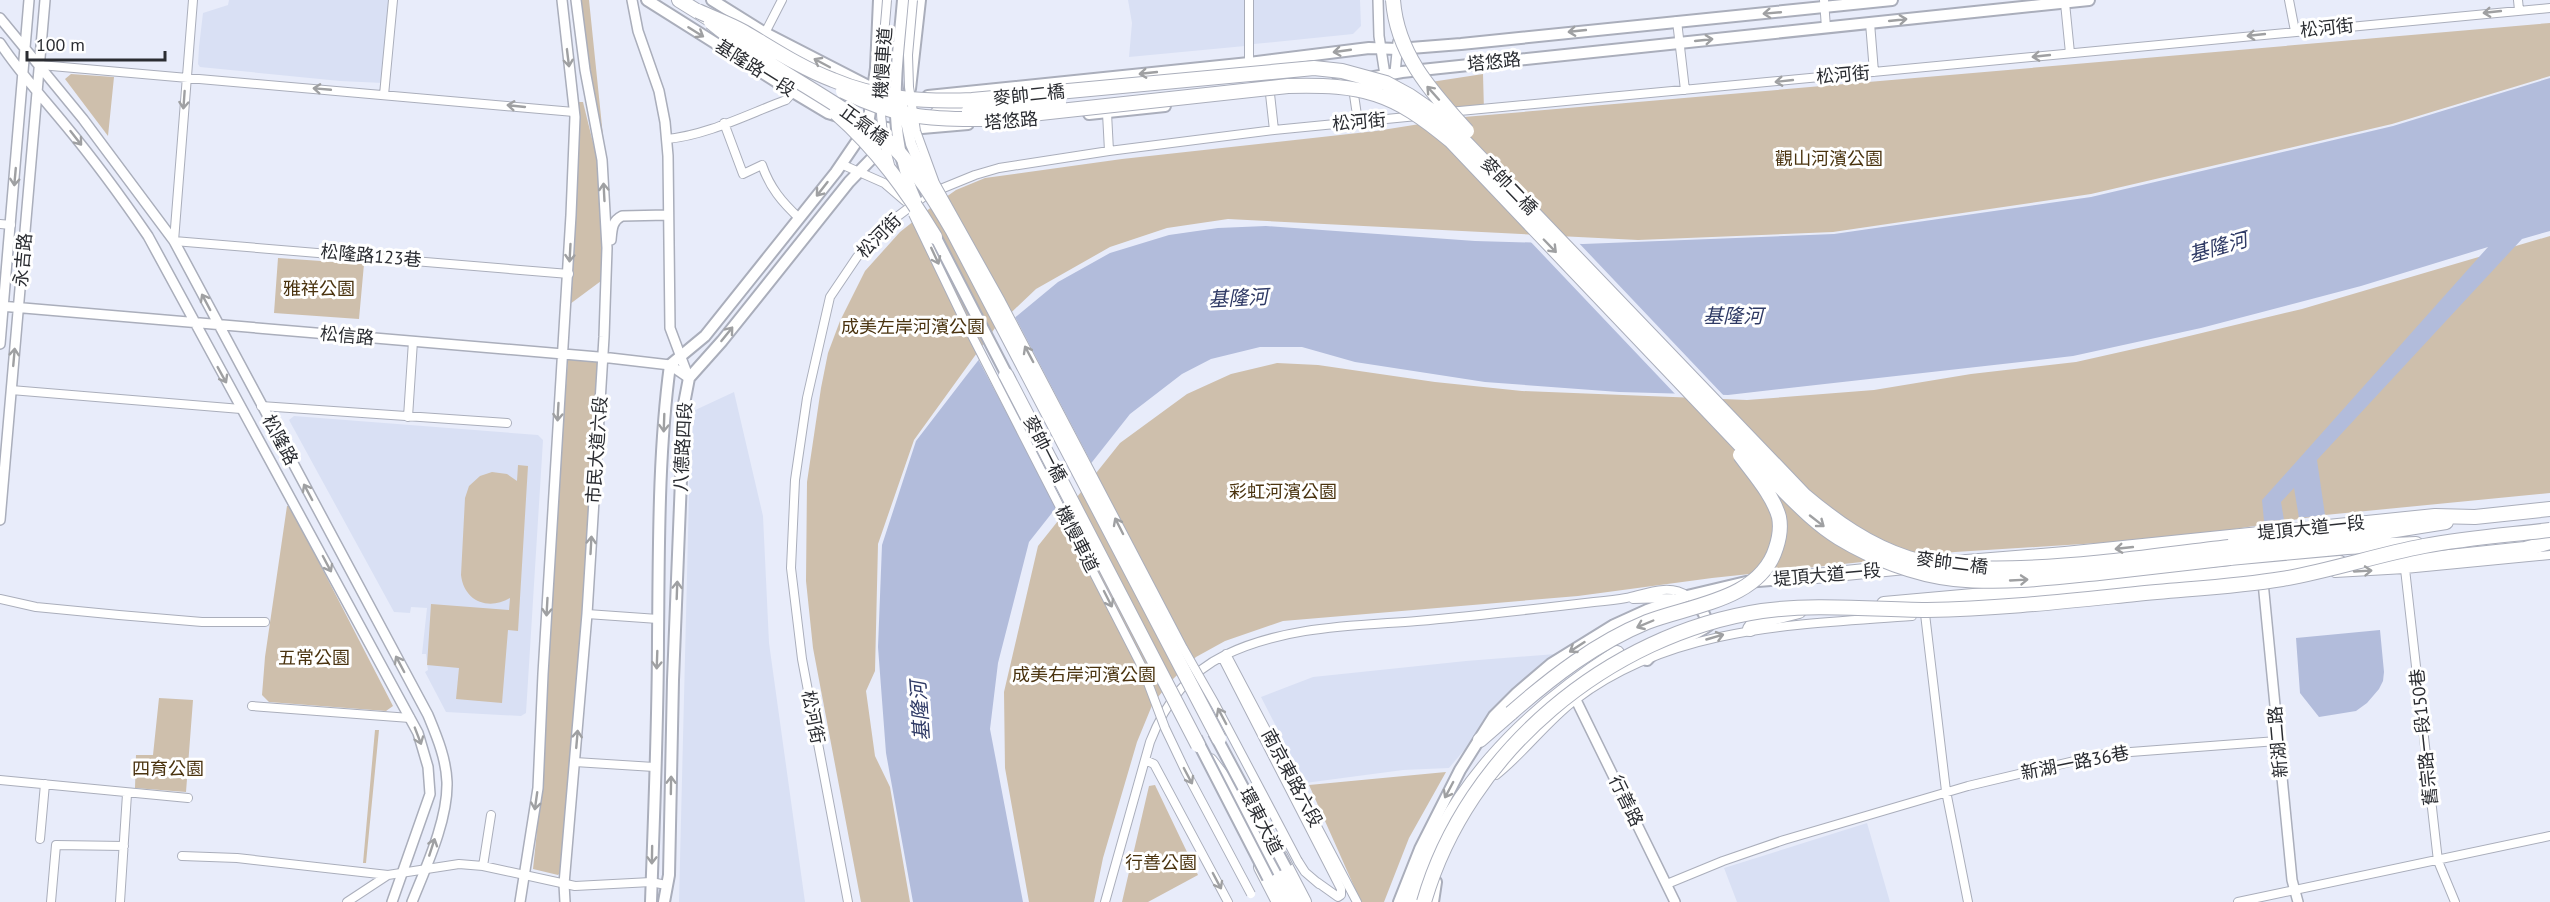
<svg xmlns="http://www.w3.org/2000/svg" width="2550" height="902" viewBox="0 0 2550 902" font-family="'PT Sans','Noto Sans TC',sans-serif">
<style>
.built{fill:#d9e0f4}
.green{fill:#cebfac}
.water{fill:#b2bcdb}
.pier{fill:#e8ecfa}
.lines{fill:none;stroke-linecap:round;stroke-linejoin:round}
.minor-casing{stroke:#aaaebb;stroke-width:10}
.tertiary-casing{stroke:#aaaebb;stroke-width:12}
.secondary-casing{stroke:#aaaebb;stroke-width:14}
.trunk-casing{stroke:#aaaebb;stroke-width:16}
.minor{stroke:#fff;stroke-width:8}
.tertiary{stroke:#fff;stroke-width:9}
.secondary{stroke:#fff;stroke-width:10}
.trunk{stroke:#fff;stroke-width:14}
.minor-bridge-casing{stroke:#aaaebb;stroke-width:10;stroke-linecap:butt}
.secondary-bridge-casing{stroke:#aaaebb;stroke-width:14;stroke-linecap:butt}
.trunk-bridge-casing{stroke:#aaaebb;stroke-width:16;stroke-linecap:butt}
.minor-bridge{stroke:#fff;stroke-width:8}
.secondary-bridge{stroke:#fff;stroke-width:10}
.trunk-bridge{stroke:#fff;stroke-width:14}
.oneway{stroke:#9fa0a2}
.labels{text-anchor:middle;stroke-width:6;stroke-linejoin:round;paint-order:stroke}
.street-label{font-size:18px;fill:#2a2c31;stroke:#fff}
.park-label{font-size:18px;fill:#4a330f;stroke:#fff}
.water-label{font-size:20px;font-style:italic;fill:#2f3a65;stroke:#fff}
</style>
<rect width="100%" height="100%" fill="#e8ecfa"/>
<!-- built -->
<path class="built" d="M229,0H389L383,83L340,81L200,67L198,64L199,47L203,13L228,5Z
M1128,0H1245V46L1129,57L1132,23Z
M1254,0H1360L1361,26L1353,34L1254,44Z
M734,392L763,516L769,643L805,902H679L691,412Z
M294,416L538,435L543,440L526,713L521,716L446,712L425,672L428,670L426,654H422L427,608L411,607L410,613L394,612L289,420Z
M1556,654L1508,698L1449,768L1403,770L1305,783L1261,697L1313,677L1466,661Z
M1867,823L1890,902H1737L1724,868Z"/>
<!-- green -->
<path class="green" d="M579,0H589L610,204H607L598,122Z
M2550,23V76L2392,124L2091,194L1833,232L1638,240L1228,219L1167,228L1110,247L1036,289L995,328L914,440L878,544L875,671L866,691L875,756L890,787L910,902H861L813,648L806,581L807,482L821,388L828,353L840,321L865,271L900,232L929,209L956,190L985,178L1122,159L1376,131L1464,117Z
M71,74L114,77L108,136L65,79Z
M1483,74L1484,111L1456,114L1431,82Z
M576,102H583L596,155L601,196V281L570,304Z
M2550,236V493L2325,515L2177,538L1955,552L1712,578L1578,596L1283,621L1225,641L1196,657L1173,679L1153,703L1137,742L1103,858L1094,902H1029L1005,768L1004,692L1038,546L1120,443L1187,394L1231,374L1277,363L1318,365L1435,382L1522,391L1747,400L1874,390L1971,374L2076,362L2156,344L2302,309Z
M278,258L364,264L359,319L274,313Z
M568,359L601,362L577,697L561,872L558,875L533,869L539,812L544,675Z
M518,465L528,466L518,631L508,630L502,703L456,699L459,668L427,665L431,604L509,610L510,598C488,611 464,601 461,575L465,498L469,486L480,476L492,472L507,474L517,481Z
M287,506H290L393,706L386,711L269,702L262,695L265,657Z
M159,698L193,700L186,792L135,788L136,755H153Z
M375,730H379L366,863H363Z
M1446,772L1409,838L1384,902H1361L1309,785Z
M1155,785L1198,875L1148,902H1122L1149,786Z"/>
<!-- water -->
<path class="water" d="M2550,78V231L2522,239L2317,460L2325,515L2299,518L2294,488L2281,502L2284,520L2264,521L2262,500L2488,247L2361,286L2201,328L2073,356L1728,395L1619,392L1485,382L1355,362L1302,347H1260L1211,359L1182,374L1130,414L1029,542L998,663L990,729L1023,902H913L886,753L878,647L882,545L916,441L966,376L1006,325L1058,282L1110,253L1169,235L1218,228L1266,226L1475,241L1583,244L1834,234L2091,197L2393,126Z
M2380,630L2384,672L2383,681L2379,689L2367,703L2356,711L2319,717L2300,693L2296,638Z"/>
<!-- pier -->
<path class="pier" d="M1528,239L1576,240L1726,398L1677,396Z
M1014,315L1093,466L1058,510L977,357L1004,324Z"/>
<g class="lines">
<defs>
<path id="minor" d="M193,0L174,241L569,274
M1824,0L1826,28
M2289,0L2295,31
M2518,0L2519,10
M2065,3L2070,53
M1677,21L1685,90
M1870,23L1874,72
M765,33L782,0
M1249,63V0
M40,65L574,112
M1353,88L1358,122
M1270,94L1274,130
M384,95L393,0
M1449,112L2550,8
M1107,113L1109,151
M724,123L743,174L762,165C770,188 782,202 799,218
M667,139C708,135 748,114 786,100L793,92
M841,164L884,183L905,201
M0,224L11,225
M11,390L241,409
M261,406L507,423
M408,417L413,341
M2405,569L2438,861L2455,902
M2335,573L2405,569L2550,555
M0,599L36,607L119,615L202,622H265
M1633,599L1672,598
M587,614L658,619
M1925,614L1946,791L1968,902
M1226,654L1357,902
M1222,657L1341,889V895L1338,897L1317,882
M252,706L410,718
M1145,760L1154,764L1228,902
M575,762L654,767
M1496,775C1524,753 1546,722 1575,700C1672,626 1796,625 1912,616
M0,780L188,798
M40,839L45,784
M182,856L237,858L388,875
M1298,861L1305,872L1319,884
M483,866L491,815
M1667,884L1723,861L1784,840L1968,786L2104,754L2277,741
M51,902L56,845L124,846
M120,902L127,794
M347,902L388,875L459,864L483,866L575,886L651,882L666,885
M848,902L802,659L791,568L795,480L807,398L830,297L857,257L886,225L926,195L975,175L999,168L1109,151L1274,130L1417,116
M1105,902L1150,742C1165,703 1188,673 1225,655C1285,626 1353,626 1417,621C1476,616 1535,609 1594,602C1605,601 1616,600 1626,598C1645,594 1670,583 1687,596
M2238,902L2550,836"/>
<path id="tertiary" d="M632,0L638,31L659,91L665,122L668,156L670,328L688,376
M1378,0L1379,36L1385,75
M0,18L83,119L174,241L428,715C437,737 446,758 447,782C448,820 426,867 412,902
M0,43C20,73 43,98 66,126C95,161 122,198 148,236L418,733L428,767L430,794L392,902
M1395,73L1398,42
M611,240C612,229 612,221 622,216L667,215
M0,306L610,358L670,365L689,378
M0,344L29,0
M0,520L45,0
M2263,582L2292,880L2298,902
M1576,700L1675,902
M520,902L538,788L543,674L571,215L575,117L562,0
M565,902L564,884L587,614L604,337L607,248L602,160L585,70L576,0"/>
<path id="secondary" d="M647,0L793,92L828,113L841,117
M712,0L765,33L872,88
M1336,84L1402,72L2089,0
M910,89L920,0
M928,96L1249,63L1369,48L1398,49L1461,44L1892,0
M1089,114L1165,106
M874,126L899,130L968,124
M1647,660C1660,644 1690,640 1709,625L1703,612L1694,602
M651,902C654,814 658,726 658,638C659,547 658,455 670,365L705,336L836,172L868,125L876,68L879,0
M664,902L669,875L673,680L684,404L689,378L722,341L849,182L880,150
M1399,902L1420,849L1460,770L1494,716L1517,693L1551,664L1614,625L1647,610L1687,596L1746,582L1806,577
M1433,902L1436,882"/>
<path id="trunk" d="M679,0L708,18
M937,114L969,111
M2229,547L2383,532L2446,522
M2230,558L2347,547L2416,544
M2368,562L2411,561L2525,549L2550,542
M1954,563L2065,554L2435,516L2475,517L2550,509
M1806,577L1905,567
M1884,604L2340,563
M1750,629L1755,622L1799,611
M1480,740L1511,713
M1210,761L1236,795L1292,902
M1280,856L1304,902
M1261,867L1279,902
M1411,902C1446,791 1521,715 1617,653"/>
</defs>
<!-- minor casing -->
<use href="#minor" class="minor-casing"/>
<!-- tertiary casing -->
<use href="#tertiary" class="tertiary-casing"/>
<!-- secondary casing -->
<use href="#secondary" class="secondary-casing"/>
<!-- trunk casing -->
<use href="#trunk" class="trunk-casing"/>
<!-- minor -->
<use href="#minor" class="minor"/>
<!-- tertiary -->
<use href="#tertiary" class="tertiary"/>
<!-- secondary -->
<use href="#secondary" class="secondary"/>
<!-- trunk -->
<use href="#trunk" class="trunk"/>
<defs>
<path id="minor-bridge" d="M887,0C883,56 873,110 890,165
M913,0L908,55L909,87L916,131L935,183L1001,301L1183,648L1215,704L1298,861
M913,214L964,320L1142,667L1165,728L1186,772L1251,894"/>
<path id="secondary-bridge" d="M903,0C897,72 885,132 916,200
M903,108L911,144L927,181
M932,230L1010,381
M1214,733L1286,868
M1196,738L1268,878"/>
<path id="trunk-bridge" d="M1393,0C1397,55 1432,92 1467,131
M698,11C713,18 730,24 744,32C773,49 801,68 833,80C877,99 925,102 972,100L1314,68L1342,71L1386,83L1410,96L1442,118L1804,495C1836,522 1868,545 1908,558C1945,570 1983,569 2021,568C2091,566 2160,555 2229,547
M711,22C752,56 800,81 844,110C861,121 878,131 892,145C917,171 935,200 953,231L1219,739
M843,91C895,117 929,120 986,119L1288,86C1363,84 1393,92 1451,141L1784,491C1801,508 1818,525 1839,538C1872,558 1915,575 1954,579C2002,584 2051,578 2099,573C2142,568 2186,563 2230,558
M969,111L1059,102
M836,113C877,149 907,191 935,237
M1006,375L1198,745
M1511,713C1552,677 1596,643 1647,622C1691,605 1760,600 1776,548C1779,539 1781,527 1779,517C1773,495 1753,473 1740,455
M1424,902C1467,752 1609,634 1762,611C1818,603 1872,610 1927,610C1997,609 2067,601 2136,594C2184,589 2234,587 2282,579C2330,571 2376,555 2424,546C2465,538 2508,535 2550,530"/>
</defs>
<!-- minor-bridge casing -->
<use href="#minor-bridge" class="minor-bridge-casing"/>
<!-- secondary-bridge casing -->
<use href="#secondary-bridge" class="secondary-bridge-casing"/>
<!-- trunk-bridge casing -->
<use href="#trunk-bridge" class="trunk-bridge-casing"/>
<!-- minor-bridge -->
<use href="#minor-bridge" class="minor-bridge"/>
<!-- secondary-bridge -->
<use href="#secondary-bridge" class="secondary-bridge"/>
<!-- trunk-bridge -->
<use href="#trunk-bridge" class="trunk-bridge"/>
</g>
<!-- one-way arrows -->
<defs><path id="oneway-shaft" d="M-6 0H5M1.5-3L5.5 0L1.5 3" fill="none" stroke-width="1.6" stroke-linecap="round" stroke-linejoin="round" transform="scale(1.5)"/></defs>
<g class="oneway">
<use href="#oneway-shaft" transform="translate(2492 12) rotate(174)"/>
<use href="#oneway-shaft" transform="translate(1772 13) rotate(175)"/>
<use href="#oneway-shaft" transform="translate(1898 20) rotate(-6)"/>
<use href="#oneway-shaft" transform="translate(1577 31) rotate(174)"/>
<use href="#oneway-shaft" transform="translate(696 32) rotate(32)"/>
<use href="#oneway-shaft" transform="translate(2256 35) rotate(174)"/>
<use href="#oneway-shaft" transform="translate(1704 40) rotate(-6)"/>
<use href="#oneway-shaft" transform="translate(1342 51) rotate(172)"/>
<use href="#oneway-shaft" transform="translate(2041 56) rotate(174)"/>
<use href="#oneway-shaft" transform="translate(568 58) rotate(83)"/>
<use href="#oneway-shaft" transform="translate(822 63) rotate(-152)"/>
<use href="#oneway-shaft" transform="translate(1148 73) rotate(174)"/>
<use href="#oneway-shaft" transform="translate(1784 81) rotate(174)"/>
<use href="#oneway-shaft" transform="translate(322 89) rotate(-175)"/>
<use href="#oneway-shaft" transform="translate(1433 93) rotate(-132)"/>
<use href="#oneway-shaft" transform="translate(184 100) rotate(94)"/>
<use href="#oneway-shaft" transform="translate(516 106) rotate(-174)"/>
<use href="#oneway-shaft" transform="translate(76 138) rotate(52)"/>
<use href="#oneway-shaft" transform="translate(15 177) rotate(95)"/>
<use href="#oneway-shaft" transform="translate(822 189) rotate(128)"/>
<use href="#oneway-shaft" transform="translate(604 192) rotate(-93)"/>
<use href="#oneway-shaft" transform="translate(1550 246) rotate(46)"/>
<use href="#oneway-shaft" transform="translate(570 253) rotate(93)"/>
<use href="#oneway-shaft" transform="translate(935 256) rotate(65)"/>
<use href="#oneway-shaft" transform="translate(206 302) rotate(-118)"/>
<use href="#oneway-shaft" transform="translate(727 334) rotate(-51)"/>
<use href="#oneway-shaft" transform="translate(1029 354) rotate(-118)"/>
<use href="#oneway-shaft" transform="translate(14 357) rotate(-85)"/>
<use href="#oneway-shaft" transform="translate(222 375) rotate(61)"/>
<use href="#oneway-shaft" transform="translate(558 412) rotate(93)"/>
<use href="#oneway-shaft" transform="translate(664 423) rotate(92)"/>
<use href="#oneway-shaft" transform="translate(308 492) rotate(-118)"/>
<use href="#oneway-shaft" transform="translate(1817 521) rotate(38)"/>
<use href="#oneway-shaft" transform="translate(1119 526) rotate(-117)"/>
<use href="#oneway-shaft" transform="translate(591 545) rotate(-87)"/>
<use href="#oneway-shaft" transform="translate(2124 548) rotate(174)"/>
<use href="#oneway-shaft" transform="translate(327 564) rotate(62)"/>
<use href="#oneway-shaft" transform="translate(2363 571) rotate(-3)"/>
<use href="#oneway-shaft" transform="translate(2019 580) rotate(-3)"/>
<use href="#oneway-shaft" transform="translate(677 590) rotate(-88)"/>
<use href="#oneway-shaft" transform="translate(1108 599) rotate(63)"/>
<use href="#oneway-shaft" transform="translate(547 607) rotate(93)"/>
<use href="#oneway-shaft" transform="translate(1645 624) rotate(157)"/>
<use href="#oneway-shaft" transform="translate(1715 637) rotate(-16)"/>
<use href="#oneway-shaft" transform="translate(1577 647) rotate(147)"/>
<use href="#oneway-shaft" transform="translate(657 660) rotate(92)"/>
<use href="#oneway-shaft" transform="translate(400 664) rotate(-118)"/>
<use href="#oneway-shaft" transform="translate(1222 716) rotate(-118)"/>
<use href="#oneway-shaft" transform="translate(418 736) rotate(69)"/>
<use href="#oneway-shaft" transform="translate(577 739) rotate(-85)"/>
<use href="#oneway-shaft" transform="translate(1188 776) rotate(62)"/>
<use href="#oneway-shaft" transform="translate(671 785) rotate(-89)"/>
<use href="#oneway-shaft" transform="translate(1449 790) rotate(118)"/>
<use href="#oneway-shaft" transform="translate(536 801) rotate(98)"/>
<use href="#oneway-shaft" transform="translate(432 847) rotate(-72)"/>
<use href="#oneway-shaft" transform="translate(652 855) rotate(91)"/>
<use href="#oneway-shaft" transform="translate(1217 881) rotate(62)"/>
</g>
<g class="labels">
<!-- street labels -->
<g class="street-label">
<text transform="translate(2327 28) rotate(-6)" y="6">松河街</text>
<text transform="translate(1494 62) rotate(-6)" y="6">塔悠路</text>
<text transform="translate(883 63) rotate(-86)" y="6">機慢車道</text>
<text transform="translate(755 68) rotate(32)" y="6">基隆路一段</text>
<text transform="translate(1843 75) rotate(-5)" y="6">松河街</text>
<text transform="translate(1029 95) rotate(-6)" y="6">麥帥二橋</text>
<text transform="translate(1011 121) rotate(-5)" y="6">塔悠路</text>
<text transform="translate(1359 122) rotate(-5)" y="6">松河街</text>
<text transform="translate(864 125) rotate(36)" y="6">正氣橋</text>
<text transform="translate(1509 186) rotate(46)" y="6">麥帥二橋</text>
<text transform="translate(879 236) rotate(-45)" y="6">松河街</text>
<text transform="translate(371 256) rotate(5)" y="6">松隆路123巷</text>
<text transform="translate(23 260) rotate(-85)" y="6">永吉路</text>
<text transform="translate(347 336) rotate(5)" y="6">松信路</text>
<text transform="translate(280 440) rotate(62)" y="6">松隆路</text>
<text transform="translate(683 447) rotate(-87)" y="6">八德路四段</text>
<text transform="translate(1045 449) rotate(63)" y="6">麥帥一橋</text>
<text transform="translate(597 450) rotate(-86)" y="6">市民大道六段</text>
<text transform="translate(2311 528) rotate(-6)" y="6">堤頂大道一段</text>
<text transform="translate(1077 539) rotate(63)" y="6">機慢車道</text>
<text transform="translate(1952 563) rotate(7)" y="6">麥帥二橋</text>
<text transform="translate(1827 575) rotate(-5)" y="6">堤頂大道一段</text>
<text transform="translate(813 717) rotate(79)" y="6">松河街</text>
<text transform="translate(2424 737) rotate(-96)" y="6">舊宗路一段150巷</text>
<text transform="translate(2278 742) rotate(-95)" y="6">新湖二路</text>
<text transform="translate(2075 763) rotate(-11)" y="6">新湖一路36巷</text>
<text transform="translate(1292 778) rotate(62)" y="6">南京東路六段</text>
<text transform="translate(1626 801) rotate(64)" y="6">行善路</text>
<text transform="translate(1261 821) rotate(63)" y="6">環東大道</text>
</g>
<!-- park labels -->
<g class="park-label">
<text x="1829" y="165">觀山河濱公園</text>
<text x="319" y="295">雅祥公園</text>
<text x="913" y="333">成美左岸河濱公園</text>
<text x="1283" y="498">彩虹河濱公園</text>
<text x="314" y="664">五常公園</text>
<text x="1084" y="681">成美右岸河濱公園</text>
<text x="168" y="775">四育公園</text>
<text x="1161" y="869">行善公園</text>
</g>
<!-- water labels -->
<g class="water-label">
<text transform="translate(2218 247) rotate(-16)" y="7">基隆河</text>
<text transform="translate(1238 298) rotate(-3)" y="7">基隆河</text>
<text x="1733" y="323">基隆河</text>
<text transform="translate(920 711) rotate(-94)" y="7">基隆河</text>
</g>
</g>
<!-- scale -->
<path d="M27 51v9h138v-9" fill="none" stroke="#2a2c31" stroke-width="3"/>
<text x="36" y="51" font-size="18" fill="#2a2c31" stroke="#ffffff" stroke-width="4.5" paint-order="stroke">100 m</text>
</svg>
